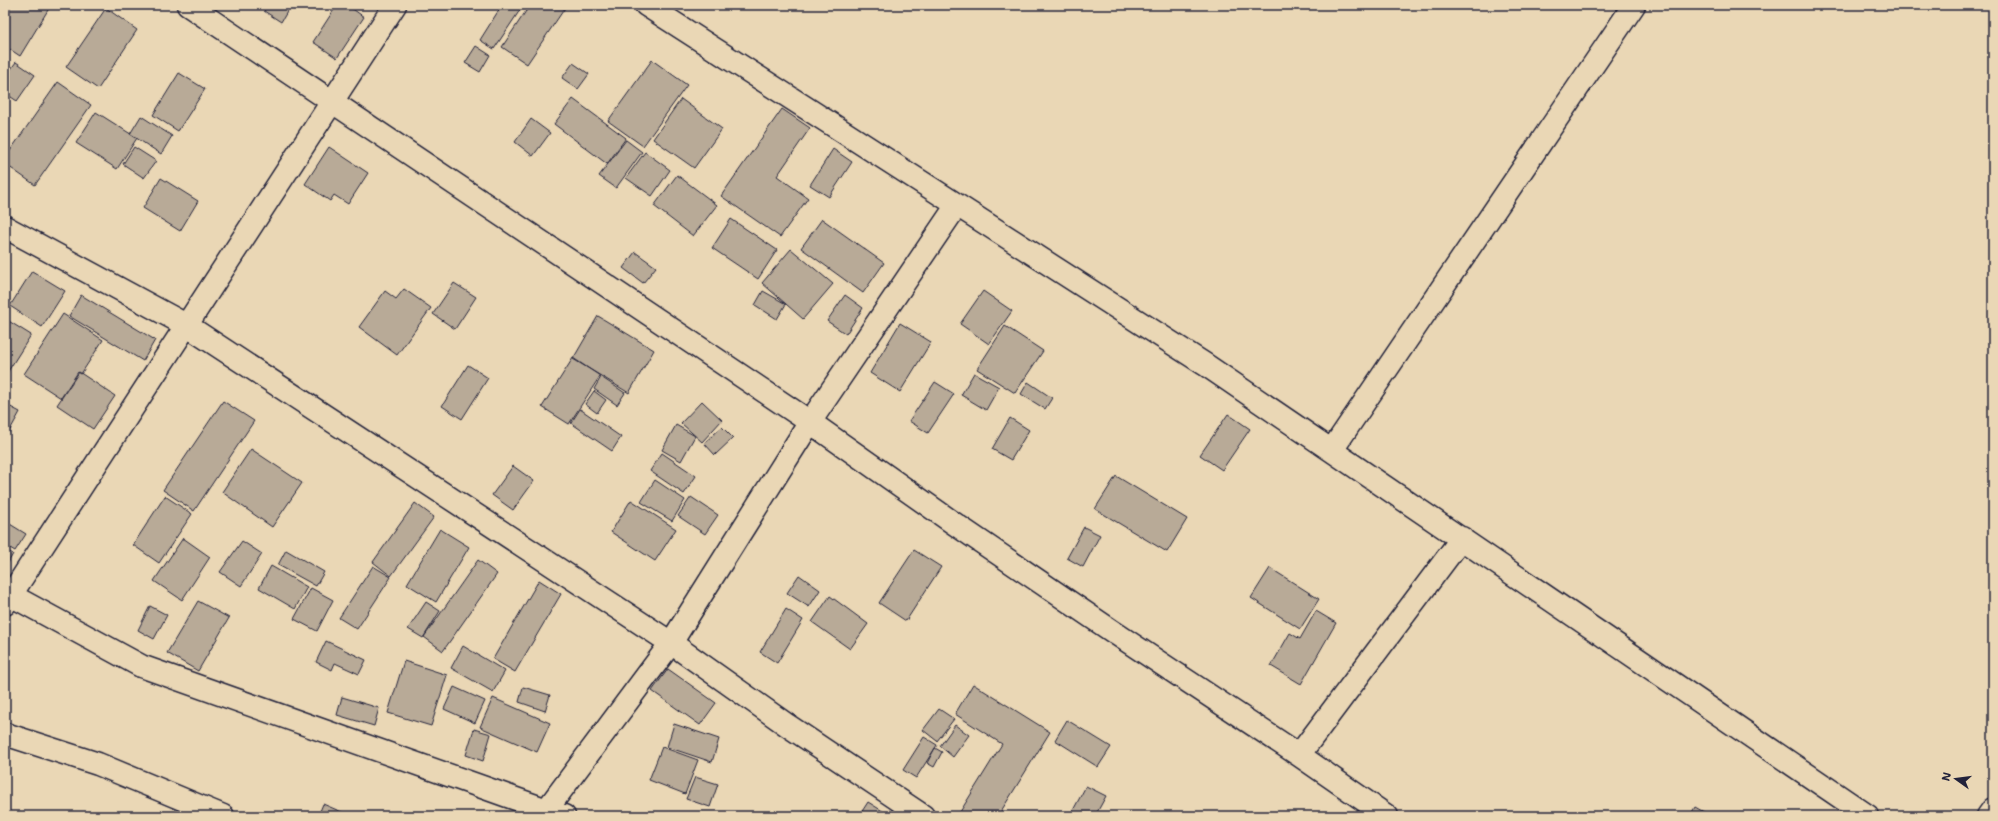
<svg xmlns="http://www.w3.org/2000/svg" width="1998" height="821" viewBox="0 0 1998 821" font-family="'Shantell Sans',sans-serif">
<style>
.building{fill:#b8aa97;stroke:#22223b}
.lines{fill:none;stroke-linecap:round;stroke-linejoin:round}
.minor-casing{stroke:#22223b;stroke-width:25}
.minor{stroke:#ead7b5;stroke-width:22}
</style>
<rect width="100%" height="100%" fill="#ead7b5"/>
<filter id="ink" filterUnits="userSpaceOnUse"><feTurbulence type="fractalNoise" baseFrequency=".025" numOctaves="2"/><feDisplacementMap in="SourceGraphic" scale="8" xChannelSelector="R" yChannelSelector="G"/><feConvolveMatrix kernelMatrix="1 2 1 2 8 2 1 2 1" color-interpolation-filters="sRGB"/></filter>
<g filter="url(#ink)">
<!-- building -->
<path class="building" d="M5,5H51L20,56L5,46Z
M267,5H291L281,22L264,11Z
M337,5H347L364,17L337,58L313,42Z
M502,5H519L522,7L494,49L480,40Z
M530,5H567L527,64L502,47Z
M106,8L137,30L98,89L66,67Z
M476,46L490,55L480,72L465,63Z
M652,60L687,85L643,146L608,121Z
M16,62L35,75L17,101L5,93V77Z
M573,63L589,74L578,89L562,78Z
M179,73L205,89L178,131L153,115Z
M58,82L91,105L35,185L5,164V158Z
M573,99L626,138L607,164L554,124Z
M681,99L722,129L694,168L653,139Z
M782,109L810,128L777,176L808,198L780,237L721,196Z
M96,112L137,138L117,169L76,143Z
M141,116L172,136L161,154L130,134Z
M531,119L550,133L533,156L515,142Z
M626,140L642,152L616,188L599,176Z
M134,147L156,161L144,178L123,164Z
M329,147L368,173L348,204L334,195L330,201L305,184Z
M833,149L852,162L829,197L810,185Z
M645,152L670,170L652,196L626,178Z
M677,175L717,205L693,236L654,206Z
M161,178L198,201L180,231L143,208Z
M731,219L777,250L758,279L712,248Z
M822,219L884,263L863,293L801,248Z
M791,249L833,284L803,319L762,283Z
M635,252L656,267L643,283L623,268Z
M32,271L65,291L42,327L10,306Z
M454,283L476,297L455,329L433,314Z
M404,289L431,308L397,355L359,327L385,291L396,299Z
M763,291L786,304L777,319L755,305Z
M983,291L1012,311L989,344L960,324Z
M81,295L155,340L143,361L69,316Z
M845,295L863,308L846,334L827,321Z
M63,314L103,340L81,374L78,372L61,398L24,374Z
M598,316L654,350L629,393L573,359Z
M7,320L31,335L5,376V323Z
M900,323L931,342L900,392L870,373Z
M1005,326L1043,351L1015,393L977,369Z
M573,358L600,376L569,424L542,407Z
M468,365L488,378L462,419L442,406Z
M79,372L115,396L93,429L57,405Z
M974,373L999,387L986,410L961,395Z
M601,377L625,393L617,405L594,389Z
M935,382L954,394L928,433L909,421Z
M1028,382L1052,398L1045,409L1021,394Z
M594,391L606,400L597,413L585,404Z
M223,401L254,421L194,511L163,490Z
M702,401L722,420L702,442L681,423Z
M5,404L20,412L5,439Z
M580,409L621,437L612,451L571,423Z
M1228,414L1250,429L1222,470L1200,455Z
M1010,418L1029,430L1011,460L992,449Z
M676,425L695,436L681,461L662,450Z
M722,427L733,438L715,455L704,443Z
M251,449L302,483L272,527L222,492Z
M662,453L696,476L684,494L650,471Z
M513,466L534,481L513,510L492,495Z
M1116,476L1187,519L1167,552L1095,509Z
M655,480L685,500L672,521L641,502Z
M165,496L192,514L159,563L133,545Z
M691,497L718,515L705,534L678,516Z
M631,500L676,529L655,561L611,532Z
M415,503L434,517L391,576L373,562Z
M5,521L26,534L15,551L5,545Z
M1084,527L1100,535L1083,567L1067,558Z
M440,529L469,547L436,602L407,584Z
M183,538L210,557L182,600L154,581Z
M242,541L262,554L241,586L220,572Z
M5,549L13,554L5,568Z
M286,550L324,572L316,586L278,565Z
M914,550L941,567L906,621L879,603Z
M478,560L497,574L443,651L424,637Z
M271,566L307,587L295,609L259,588Z
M373,566L391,577L357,629L339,618Z
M1270,568L1319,599L1300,629L1251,598Z
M799,575L820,590L809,607L787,593Z
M539,580L561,594L515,672L493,659Z
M311,588L333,600L317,631L294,619Z
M830,596L868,624L850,649L812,622Z
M198,601L229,618L198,671L167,653Z
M426,602L440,611L423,638L408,629Z
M150,606L167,615L154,639L138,630Z
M786,609L803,620L777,663L760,652Z
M1316,611L1336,623L1301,684L1271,666L1290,633L1300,639Z
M326,641L366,660L359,674L335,663L332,670L316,662Z
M463,646L505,671L493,692L451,668Z
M404,661L447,675L431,726L388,713Z
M668,669L716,703L700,725L652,691Z
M973,684L1050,732L998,816H967L960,812L1002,744L955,714Z
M454,687L485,701L475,723L444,709Z
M523,687L550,695L545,711L519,702Z
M342,697L379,708L374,726L337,715Z
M493,698L550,723L537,752L480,727Z
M939,709L954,719L937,741L923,730Z
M1067,720L1111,747L1098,767L1055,740Z
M674,724L719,739L712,762L667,747Z
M955,725L969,735L953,757L940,746Z
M474,729L491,734L483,761L466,755Z
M924,737L937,745L916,778L903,770Z
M662,747L698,760L685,794L649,780Z
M935,748L942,752L934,767L927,763Z
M695,777L718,784L710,807L686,799Z
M1086,786L1106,796L1095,816H1070Z
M868,802L889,815L888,816H859Z
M323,804L351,816H318Z
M1695,807L1711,816H1690Z"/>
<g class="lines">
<defs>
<path id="minor" d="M188,5L810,422L952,522L1112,631L1299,755L1387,816
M646,5L1206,365L1868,816
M5,227L186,325L671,643L787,725L923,816
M1332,450L1634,5
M5,592L141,666L564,816
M5,604L395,5
M5,734L98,764L223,816
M1299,755L1462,538
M542,816L671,643L810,422L957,205
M1988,816L1993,809"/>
</defs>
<!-- minor casing -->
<use href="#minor" class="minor-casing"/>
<!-- minor -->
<use href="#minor" class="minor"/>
</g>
</g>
<!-- margin -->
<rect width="1998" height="821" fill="none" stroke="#ead7b5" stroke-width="20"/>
<rect x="10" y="10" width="1978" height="801" fill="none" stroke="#22223b" stroke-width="1.5" filter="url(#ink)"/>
<!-- north arrow -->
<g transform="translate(1956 779) rotate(284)" stroke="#ead7b5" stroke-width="3" paint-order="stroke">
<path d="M0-3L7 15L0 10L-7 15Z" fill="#22223b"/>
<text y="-6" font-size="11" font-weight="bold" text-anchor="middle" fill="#22223b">N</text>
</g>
</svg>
